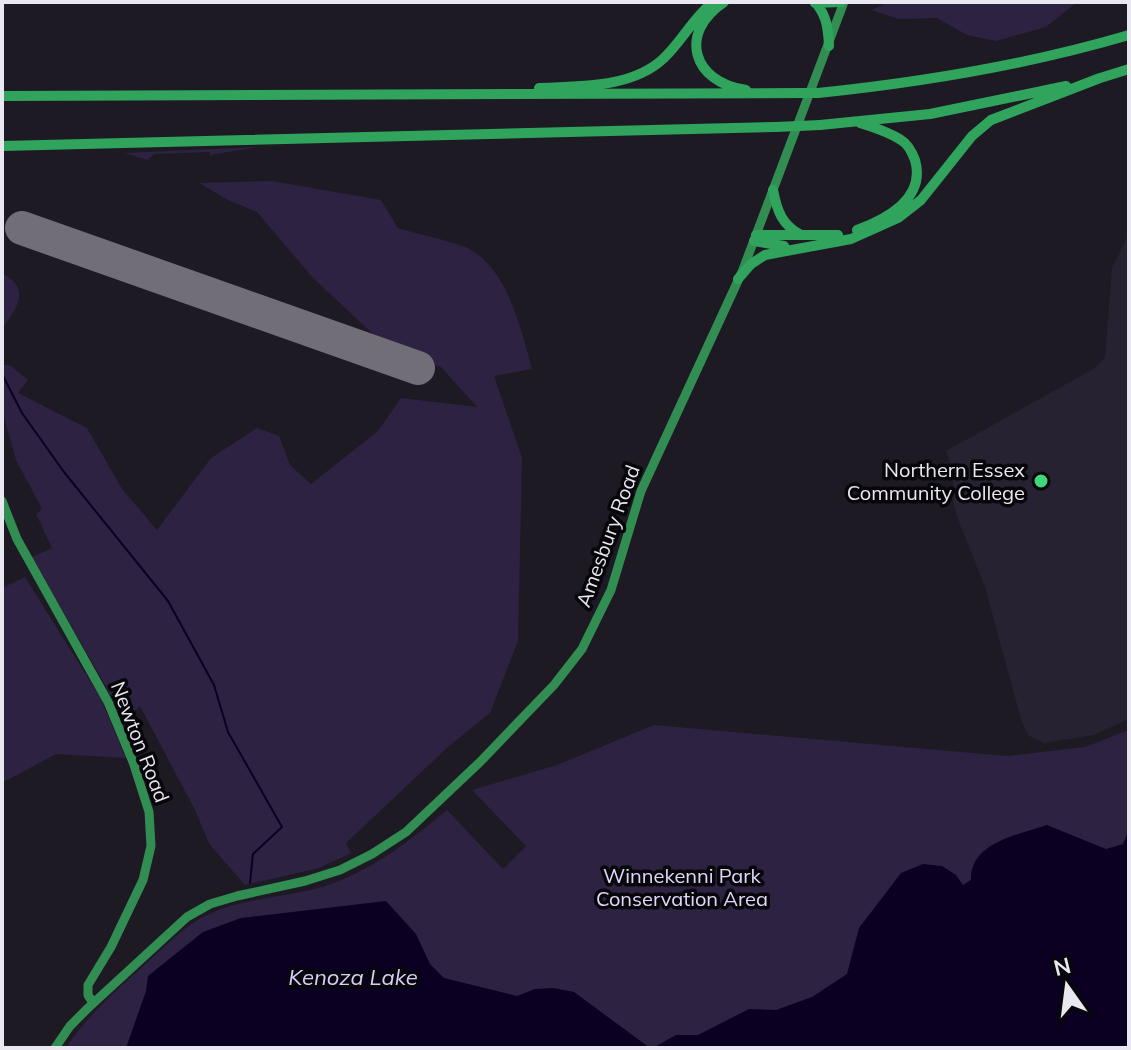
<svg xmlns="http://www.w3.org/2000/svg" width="1131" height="1050" viewBox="0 0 1131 1050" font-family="Mulish,sans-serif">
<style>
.built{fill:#262231}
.green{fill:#2d2241}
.water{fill:#0b0021}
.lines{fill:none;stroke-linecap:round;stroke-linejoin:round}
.stream{stroke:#0b0021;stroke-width:2}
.runway{stroke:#716e78;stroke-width:34}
.major{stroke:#328d53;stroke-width:9}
.highway{stroke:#30a45d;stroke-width:10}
.highway-bridge{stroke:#30a45d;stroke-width:10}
.poi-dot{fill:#40d77c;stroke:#07060a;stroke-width:3}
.labels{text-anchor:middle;stroke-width:7;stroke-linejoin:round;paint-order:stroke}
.poi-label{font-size:20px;fill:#e9e7ef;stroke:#07060a;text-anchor:end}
.street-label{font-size:20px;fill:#e9e7ef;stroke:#07060a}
.park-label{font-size:20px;fill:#e0d7f9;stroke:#07060a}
.water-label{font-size:22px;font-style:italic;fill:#dbccfe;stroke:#07060a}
</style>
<rect width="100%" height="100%" fill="#1d1a24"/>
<!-- built -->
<path class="built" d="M1129,234V719L1094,735L1044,743L1029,736L1022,723L985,587L956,514L951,492L954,490L949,458L946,451L1095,368L1105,357L1112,268Z"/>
<!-- green -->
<path class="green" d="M909,2H1077L1046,27L996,41L967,35L937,18L899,19L871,10L885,4Z
M257,147L210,155V152L154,154L148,160L124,153Z
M272,181L381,200L398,228C420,235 444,239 465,247C507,265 521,329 532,369L494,376L522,458L518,641L490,713L448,747L346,843L351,853L319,868L245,885L210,845L194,808L140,706L125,720L32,557L52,548L36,514L42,509L16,460L2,410V364L11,366L28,380L18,393L87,428L122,489L157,530L211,458L257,428L279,436L290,465L311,484L378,431L401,398L477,407L441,367L389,349L313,278L257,212L228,200L199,183Z
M2,273C32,289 17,308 2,329Z
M25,577L100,697L126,758L56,754L2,783V588Z
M654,725L1007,756L1085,747L1129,730V1048H66C89,1012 124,984 155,955C170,942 185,926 203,917C236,900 275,898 311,890C364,877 406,844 447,810L503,869L526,846L472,790L557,765Z"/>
<!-- water -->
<path class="water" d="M1047,825L1106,849L1123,844L1129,829V1048H653L676,1035H698L749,1009L776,1010L812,997L847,974L859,928L901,873L923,864L942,866L956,875L963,885L971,880C970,842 1018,835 1047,825Z
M386,901L416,934L430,964L444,978L517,996L535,989L553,988L574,992L650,1048H126L146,991L148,976L203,932L241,918Z"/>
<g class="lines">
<!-- stream -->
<path class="stream" d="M2,374L22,413L64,472L168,601L214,685L228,732L282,827L253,854L250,883"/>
<!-- runway -->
<path class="runway" d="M22,228L418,368"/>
<!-- major -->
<path class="major" d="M2,501L17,539L108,702L133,762L149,812L151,846L143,880L111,947L88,985V995L93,1003
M55,1048L70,1026L88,1008L187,917L210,904L237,896L305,881L340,870L372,854L406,832L480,762L554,685L582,649L611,590L641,491L742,272L844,2"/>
<!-- highway -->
<path class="highway" d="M724,2C678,33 692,82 746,90
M815,3L841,2
M816,3C827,17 828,28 829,46
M1097,79L1129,69
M539,88C580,86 633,88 664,58C682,41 693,18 713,2
M818,93C924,82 1027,65 1129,35
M2,96L803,93
M820,125L930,114L1066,86
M2,146L776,127
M773,190C777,211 782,225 801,235
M857,230C887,219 926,198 915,160C912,152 908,144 901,140C889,132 873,127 860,123
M756,235H838
M754,241L784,246
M738,279L751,264L765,255L851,239L898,218L921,200L972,136L991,120L1100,78"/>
<!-- highway-bridge -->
<path class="highway-bridge" d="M803,93H818
M776,127L820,125"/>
</g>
<!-- markers -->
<circle class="poi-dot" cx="1041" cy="481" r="8"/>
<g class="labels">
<!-- poi labels -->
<g class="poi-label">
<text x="1025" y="477">Northern Essex<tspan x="1025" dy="23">Community College</tspan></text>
</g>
<!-- street labels -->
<g class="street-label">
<text transform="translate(608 536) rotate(-70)" y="7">Amesbury Road</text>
<text transform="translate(140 742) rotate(69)" y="7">Newton Road</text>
</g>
<!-- park labels -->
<g class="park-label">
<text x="682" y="883">Winnekenni Park<tspan x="682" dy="23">Conservation Area</tspan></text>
</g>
<!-- water labels -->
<g class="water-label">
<text x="353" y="985">Kenoza Lake</text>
</g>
</g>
<!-- border -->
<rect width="1131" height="1050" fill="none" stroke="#e9e7ef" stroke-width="8"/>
<!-- north arrow -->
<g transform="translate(1067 986) rotate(346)" stroke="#07060a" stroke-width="6" paint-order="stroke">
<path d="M0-6L14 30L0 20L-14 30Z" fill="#e9e7ef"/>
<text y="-12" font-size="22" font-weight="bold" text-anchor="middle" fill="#e9e7ef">N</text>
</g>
</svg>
